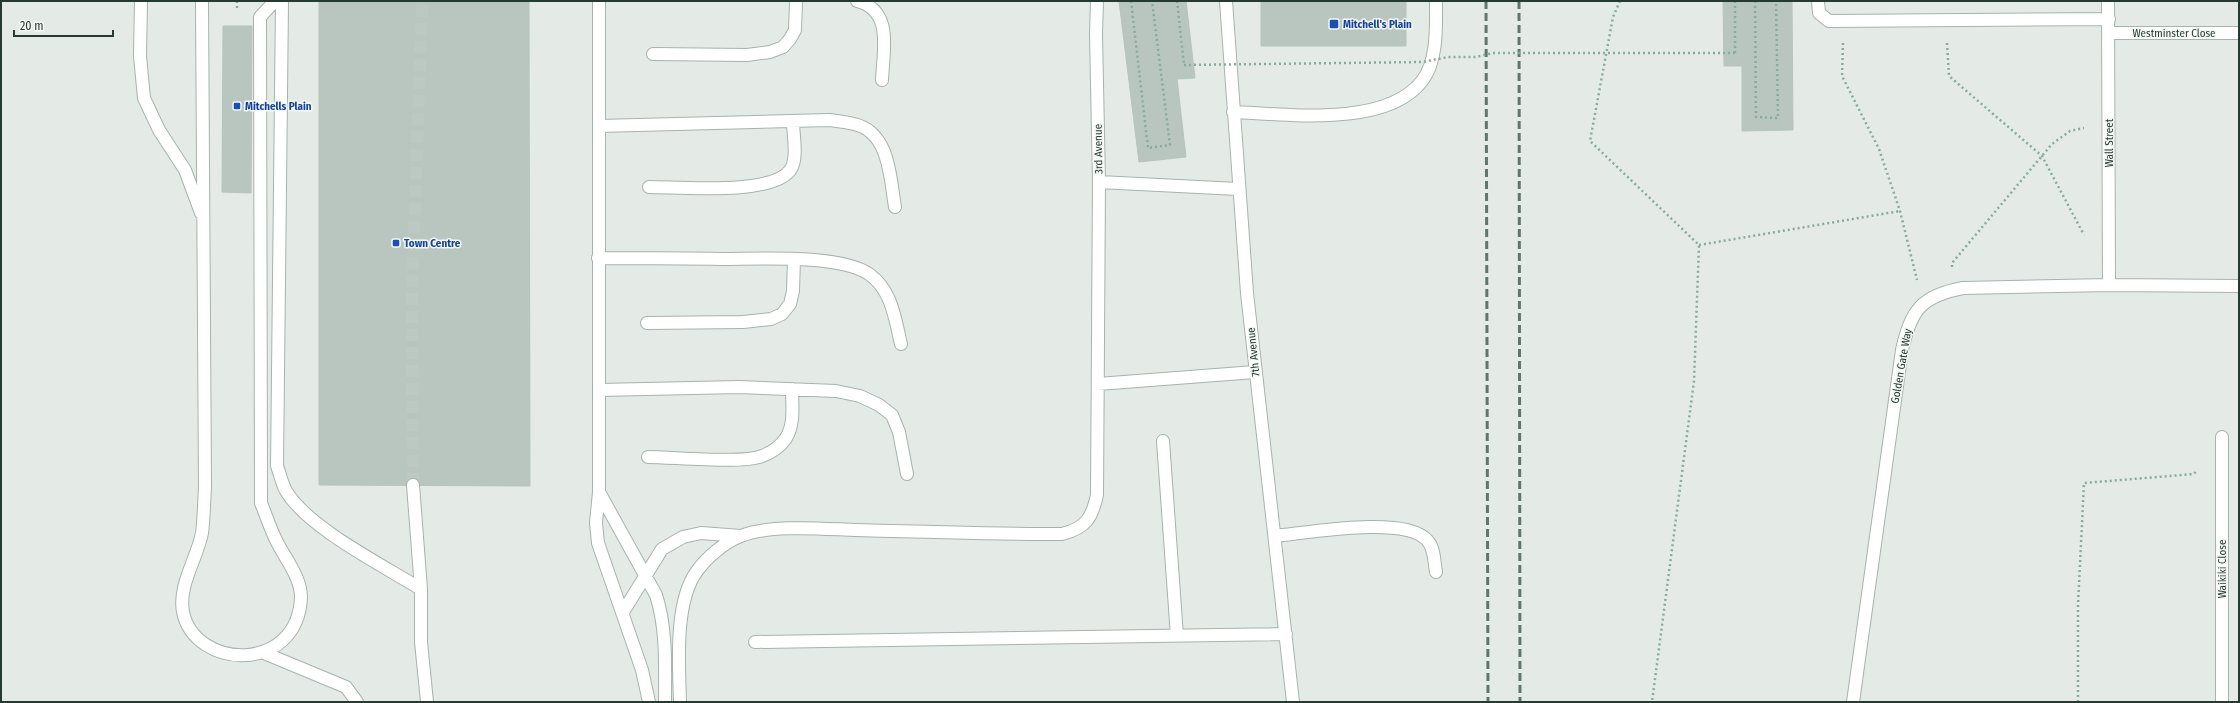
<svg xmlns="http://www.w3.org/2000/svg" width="2240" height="703" viewBox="0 0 2240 703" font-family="'Fira Sans Condensed',sans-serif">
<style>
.building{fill:#b9c6bf;stroke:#b7c4bc}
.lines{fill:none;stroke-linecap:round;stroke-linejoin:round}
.minor-tunnel{stroke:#bec8c3;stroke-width:12;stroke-dasharray:12 6;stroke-linecap:butt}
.minor-casing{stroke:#a7b3ad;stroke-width:14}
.path{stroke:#88ab9a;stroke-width:2.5;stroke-dasharray:2 3;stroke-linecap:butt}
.minor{stroke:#fff;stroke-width:12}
.rail{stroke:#60766c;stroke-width:3;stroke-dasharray:8 4;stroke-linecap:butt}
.path-bridge{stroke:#88ab9a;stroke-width:2.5;stroke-dasharray:2 3;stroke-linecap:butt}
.transit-dot{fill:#1a4fb4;stroke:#f4f8f5;stroke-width:1.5}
.labels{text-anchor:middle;stroke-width:3;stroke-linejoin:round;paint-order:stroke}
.transit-label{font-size:11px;font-weight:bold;fill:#164399;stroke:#f4f8f5;text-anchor:start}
.street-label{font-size:11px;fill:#253b31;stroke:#f4f8f5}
</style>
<rect width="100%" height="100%" fill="#e4ebe7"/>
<!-- building -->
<path class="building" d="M319,1H529L530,486L319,485Z
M1119,1H1186L1195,78L1177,79L1186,157L1139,162Z
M1261,1H1406V46H1261Z
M1723,1H1792L1793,130L1742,131V66H1724Z
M223,26H252L251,193L222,192Z"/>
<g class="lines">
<!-- minor-tunnel -->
<path class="minor-tunnel" d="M413,485L412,295L422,1"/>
<defs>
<path id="minor" d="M141,1L140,56L144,98L159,130L185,170L201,213
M202,1L205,487C204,502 204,518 202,533C197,559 178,585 183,612C195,670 298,674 301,597C301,577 284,557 276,540C270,528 266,515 261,503L260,17L275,1
M282,1L277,466C280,474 282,484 286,491C308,528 384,566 421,589
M599,1V492L656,595C667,629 665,666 665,702
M857,1C894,10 883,52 882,80
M1226,1L1247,293L1293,702
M1818,1L1819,13L1829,21L2109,19
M2108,1L2109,285
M2109,33H2239
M653,54L747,55L770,52L783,47L790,39L795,30L796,1
M1233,112C1285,114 1386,128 1422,81C1438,61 1436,25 1436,1
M599,126L829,120C837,121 846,122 854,124C890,132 890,178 895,207
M1099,182L1238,189
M649,187C680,187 774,196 791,169C798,157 793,135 793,121
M598,258C640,258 681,258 722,259C759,259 839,254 869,274C892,290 895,319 901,344
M647,323L743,322L771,319L782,314L790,304L793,291L794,259
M1098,384L1255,372
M599,390L739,387L836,391L860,396L879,405L892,415L899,432L907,474
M1163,441L1177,636
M648,457C673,457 742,464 762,456C771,453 781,446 786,438C795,424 792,405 792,389
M413,485L421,589V642L427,702
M599,492L596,523L598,543L642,670L649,702
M1275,536C1307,533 1405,515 1427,540C1435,548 1434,562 1436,572
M623,612L662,549L683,537L701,533L741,536
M755,642L1286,634
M264,653L346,687L357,702
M680,702C679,665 674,602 697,571C707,557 725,542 741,536C771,524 824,529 856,530C925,532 994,534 1062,534C1086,528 1092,518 1097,495L1099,182L1096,34L1097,1
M1853,702L1902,350C1911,310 1921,296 1963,288L2109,285L2239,286
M2222,702V437"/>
</defs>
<!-- minor casing -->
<use href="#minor" class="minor-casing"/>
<!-- path -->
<path class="path" d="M1131,1L1148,148L1170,145L1152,1
M1177,1L1184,65
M1620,1L1613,17L1590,141L1699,245L1694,381L1652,702
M1735,1V53
M1755,1L1756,117L1778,118L1776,1
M237,8V1
M1843,43L1842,76L1879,149L1900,211L1917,280
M1947,43L1949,76L2042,156L2084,235
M1699,245L1900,211
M1952,267V263L2052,144L2070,131L2084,128
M2078,702V605L2084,483L2194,474L2197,470"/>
<!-- minor -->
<use href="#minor" class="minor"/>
<!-- rail -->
<path class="rail" d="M1486,1L1488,702
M1519,1L1520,702"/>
<!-- path-bridge -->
<path class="path-bridge" d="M1184,65L1423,62L1448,57H1476L1493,53H1735"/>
</g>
<!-- markers -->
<g class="transit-dot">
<rect x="1329" y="19" width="10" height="10" rx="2"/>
<rect x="233" y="102" width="8" height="8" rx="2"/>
<rect x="392" y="239" width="8" height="8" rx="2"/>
</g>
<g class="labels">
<!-- transit labels -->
<g class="transit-label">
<text x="1343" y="28">Mitchell's Plain</text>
<text x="245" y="110">Mitchells Plain</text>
<text x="404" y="247">Town Centre</text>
</g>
<!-- street labels -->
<g class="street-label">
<text x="2174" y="37">Westminster Close</text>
<text transform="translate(2109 143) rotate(-90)" y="4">Wall Street</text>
<text transform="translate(1098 149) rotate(-91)" y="4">3rd Avenue</text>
<text transform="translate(1253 352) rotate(-96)" y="4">7th Avenue</text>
<text transform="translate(1901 366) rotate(-80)" y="4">Golden Gate Way</text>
<text transform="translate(2222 569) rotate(-90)" y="4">Waikiki Close</text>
</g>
</g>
<!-- border -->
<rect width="2240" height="703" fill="none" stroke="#253b31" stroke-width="4"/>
<!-- scale -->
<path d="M14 30v6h99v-6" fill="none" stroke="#253b31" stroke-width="2"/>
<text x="20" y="30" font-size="12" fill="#253b31" stroke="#f4f8f5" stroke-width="3" paint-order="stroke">20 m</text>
</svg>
